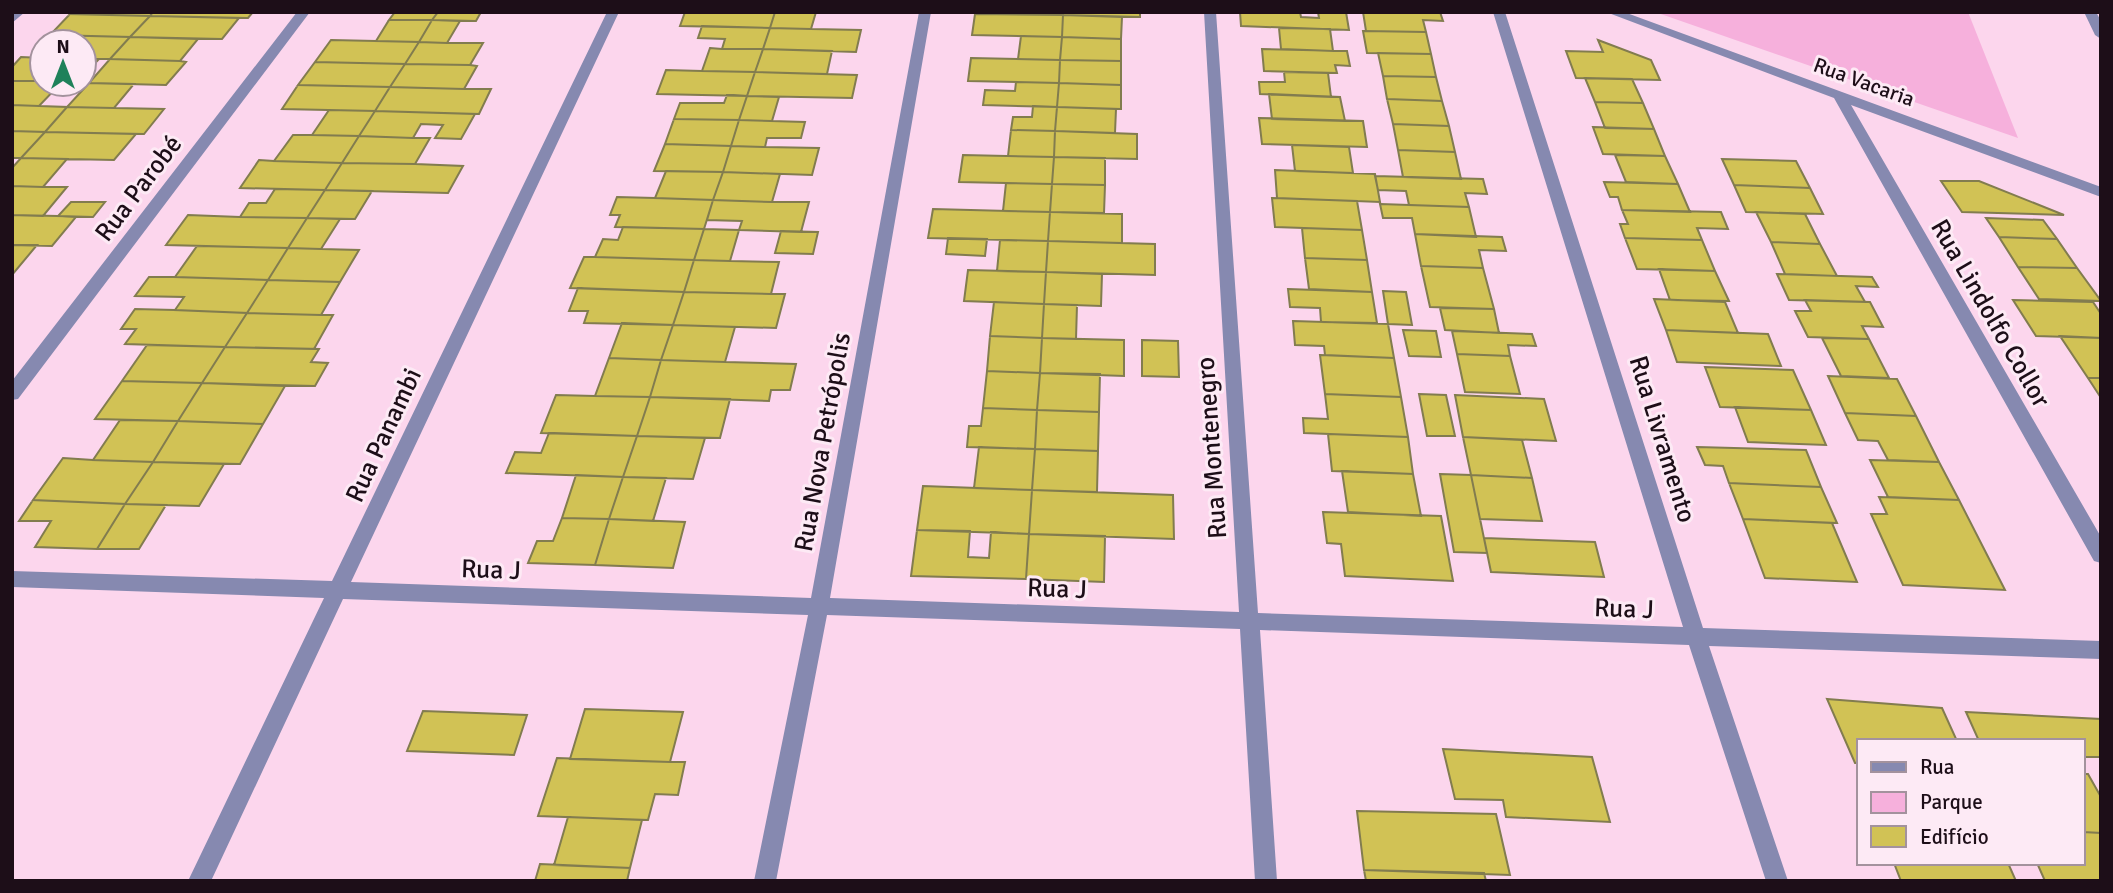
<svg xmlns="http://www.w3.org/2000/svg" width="2113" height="893" viewBox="0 0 2113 893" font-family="Signika,sans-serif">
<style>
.green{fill:#f6b0dc}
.building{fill:#d1c255;stroke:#827c4f;stroke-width:2}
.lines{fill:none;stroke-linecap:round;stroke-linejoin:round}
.street{fill:#8689b0;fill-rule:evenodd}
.labels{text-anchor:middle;stroke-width:6;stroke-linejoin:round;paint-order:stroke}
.far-street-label{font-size:21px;fill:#1d0e18;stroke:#fdeaf5}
.street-label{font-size:26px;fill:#1d0e18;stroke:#fdeaf5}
</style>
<rect width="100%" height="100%" fill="#fcd6ed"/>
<!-- green -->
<path class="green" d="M1655,12H1968L2018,138Z"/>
<!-- building -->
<path class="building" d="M72,12H153L150,16L70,14Z
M153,12H253L248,18L150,16Z
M395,12H438L432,20H389Z
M438,12H481L476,21L432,20Z
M685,12H775L770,28L680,26Z
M775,12H816L811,29L770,28Z
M1023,12H1063V15L1023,14Z
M1063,12H1140V17L1063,15Z
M1240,12H1300L1301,17L1319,18L1318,12H1346L1349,30L1241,26Z
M1363,12H1440L1443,21L1423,20L1426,32L1366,31Z
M70,14L150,16L130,37L50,35Z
M975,14L1063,15L1062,37L972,35Z
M1063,15L1122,17L1121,39L1062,37Z
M150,16L239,18L222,39L130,37Z
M389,20H432L419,42L376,41Z
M432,20L460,21L447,43L419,42Z
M702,26L770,28L763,49H722L725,39L698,38Z
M770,28L811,29L861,30L856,52L763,49Z
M1279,28L1330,29L1333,51L1281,49Z
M1363,31L1426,32L1431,54L1367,53Z
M50,35L130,37L110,59H84V42H43Z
M1021,36L1062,37L1060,60L1018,59Z
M130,37L198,39L180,61L110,59Z
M1062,37L1121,39V61L1060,60Z
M331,40L376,41L419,42L405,64L315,62Z
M1598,40L1651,60L1660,80L1576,78L1566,51L1603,52Z
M419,42L447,43H483L470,65L405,64Z
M710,48L722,49H763L755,72L702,71Z
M763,49L832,51L827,74L755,72Z
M1262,49L1347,51L1350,66L1335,65L1337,73L1264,71Z
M1378,53L1431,54L1436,77L1383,76Z
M21,57L42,58V81H12V67Z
M971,58L1060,60L1059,83L968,81Z
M84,59H99L84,75Z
M110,59L180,61L186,62L166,85L89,83Z
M1060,60L1121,61V85L1059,83Z
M315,62L405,64L390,87L298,85Z
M405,64L470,65L477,66L464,89L390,87Z
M666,70L702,71L755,72L747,96L657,94Z
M755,72L787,73L857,75L852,98L747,96Z
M1284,72L1328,73L1331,97L1260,94L1259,82H1285Z
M1383,76L1436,77L1442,101L1387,99Z
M1585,78L1632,79L1643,103L1595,102Z
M12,81H42V84H60L39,106L12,105Z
M1016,82L1059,83L1057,107L983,105L985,90L1015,91Z
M89,83L134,84L114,108L67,107Z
M1059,83L1121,85V109L1057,107Z
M298,85L390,87L375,111L282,109Z
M390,87L464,89H491L479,114L375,111Z
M1269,94L1340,97L1345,121L1272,119Z
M727,95L747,96L739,120L674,119L680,103H724Z
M747,96L779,97L772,121L739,120Z
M1387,99L1442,101L1449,126L1393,124Z
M1595,102L1643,103L1654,129L1605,128Z
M12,105L39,106L67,107L45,132L12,131Z
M1033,106L1057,107L1055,131L1011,130L1013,117H1032Z
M67,107L114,108L164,109L144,134L45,132Z
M1057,107L1116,109L1115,133L1055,131Z
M329,110L375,111L359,136L312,135Z
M375,111L475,114L461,139L435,138L443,125L421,124L413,138L359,136Z
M1259,118L1363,121L1367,147L1262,144Z
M674,119L739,120L731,146L665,144Z
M739,120L805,122L801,138H767L765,147L731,146Z
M1393,124L1449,126L1455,152L1398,150Z
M1593,127L1654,129L1665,156L1603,154Z
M1011,130L1055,131L1054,157L1008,156Z
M12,131L45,132L21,158H12Z
M1055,131L1137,134V159L1054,157Z
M45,132L136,134L114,160L21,158Z
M293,135H312L359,136L342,163L274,161Z
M359,136L413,138H430L415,164L342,163Z
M665,144L731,146L723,172L654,171Z
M1292,145L1349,147L1353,173L1295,171Z
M731,146L765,147L819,148L812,175L723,172Z
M1398,150L1455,152L1461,179L1403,177Z
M963,155L1054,157L1052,184L959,182Z
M1615,155L1665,156L1678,184L1626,182Z
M1054,157L1105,158V185L1052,184Z
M21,158L67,159L43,187L12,186V168Z
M1722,159L1796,161L1810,188L1734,185Z
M259,160L274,161L342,163L325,190L240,188Z
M342,163L415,164L463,166L448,193L325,190Z
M1275,170L1375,174L1380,202L1277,198Z
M666,171L723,172L713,200L655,198Z
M723,172L780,174L772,202L713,200Z
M1375,176L1483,179L1487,194L1465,193L1469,207L1409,205L1406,191L1378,190Z
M1941,181H1979L2064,215L1962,212Z
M1604,182L1678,184L1690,212L1622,210L1618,197H1610Z
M1006,183L1052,184L1050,212L1003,211Z
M1052,184L1105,185L1104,213L1050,212Z
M1734,185L1810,188L1823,214L1746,212Z
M12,186L43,187H67L43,216L12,215Z
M275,189L325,190L307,218L240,217L249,203H266Z
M325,190L372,191L355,219L307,218Z
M617,197L655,198L713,200L704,229L615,227L620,215H610Z
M1272,198L1357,201L1362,230L1275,227Z
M713,200L772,202H809L801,232L739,230L742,221L707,220Z
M71,202H105L93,217L58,216Z
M1380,204L1469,207L1476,237L1415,234L1412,218H1383Z
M933,209L1050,212L1048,241L928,238Z
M1622,210L1721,212L1728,229L1697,228L1702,240L1625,238L1620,224H1628Z
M1050,212L1122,214V243L1048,241Z
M1756,212L1805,214L1820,244L1771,242Z
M12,215L58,216L76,217L52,246L12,245Z
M188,215L240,217L307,218L288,248L166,245Z
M307,218L340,219L321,249L288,248Z
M1986,218L2043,220L2057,239L1999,237Z
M623,227L704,229L694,260L595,257L603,239L618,240Z
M1302,228L1362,230L1367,260L1305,258Z
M704,229L739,230L730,261L694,260Z
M781,231L818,232L813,254L775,253Z
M1415,234L1502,237L1506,251L1479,250L1483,268L1421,266Z
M1999,237L2057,239L2077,268L2018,267Z
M948,238L987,239L985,256L946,254Z
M1625,238L1702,240L1715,271L1637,269Z
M1000,240L1048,241L1046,272L997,271Z
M1048,241L1155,244V275L1046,272Z
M1771,242L1820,244L1837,276L1785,274Z
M12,245H37L12,275Z
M197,246L288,248L268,280L175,277Z
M288,248L321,249L359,250L340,282L268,280Z
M584,257H595L694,260L684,292L570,288Z
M1305,258L1367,260L1372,292L1309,289Z
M694,260L730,261L779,262L771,294L684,292Z
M1421,266L1483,268L1494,309L1430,307Z
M2018,267L2077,268L2101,301L2039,299Z
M1659,269L1715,271L1729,301L1670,300Z
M968,270L1046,272L1044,304L964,301Z
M1046,272L1102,274L1101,306L1044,304Z
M1777,274L1872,277L1878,287L1856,286L1865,302L1789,300Z
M149,277H175L268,280L247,313L175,310L184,297L135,296Z
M268,280L340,282L321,315L247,313Z
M578,288L684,292L673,325L584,323L588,311H569Z
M1288,289L1372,292L1377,323L1321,322L1320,308L1290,307Z
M1383,291L1406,292L1412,325L1388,324Z
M684,292L771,294H785L776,328L673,325Z
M1654,299L1725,302L1738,333L1666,330Z
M1805,300L1870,302L1883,327L1862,326L1869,339L1808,337L1795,311H1811Z
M2013,300L2093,302L2101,314V338L2036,336Z
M994,302L1044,304L1042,338L990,336Z
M1044,304L1077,305L1076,339L1042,338Z
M1440,308L1494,309L1499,333L1445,330Z
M135,309L175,310L247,313L225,347L125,344L136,329H121Z
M247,313L321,315H333L314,349L225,347Z
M1293,321L1388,324L1394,358L1325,355L1324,346L1295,345Z
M622,323L673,325L661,360L609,358Z
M673,325L735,327L725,362L661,360Z
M1403,330L1436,331L1441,357L1409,356Z
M1666,330L1768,334L1781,366L1677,362Z
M1452,331L1532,334L1536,346L1508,345L1510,356L1457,354Z
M990,336L1042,338L1040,373L987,371Z
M2060,336L2101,338V378H2088Z
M1042,338L1124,340V376L1040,373Z
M1822,338L1869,339L1889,378L1841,376Z
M1142,340L1178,341L1179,377L1142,376Z
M147,345L225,347L202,383L122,381Z
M225,347L319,349L311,362L328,363L315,386L202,383Z
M1457,354L1510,356L1520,394L1465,392Z
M1320,355L1394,358L1401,397L1325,394Z
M609,358L661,360L650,397L595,396Z
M661,360L725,362L796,364L790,390H771L769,401L650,397Z
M1705,367L1793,370L1811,410L1720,407Z
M987,371L1040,373L1037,410L983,408Z
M1040,373L1100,374L1099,412L1037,410Z
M1828,376L1897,379L1916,416L1845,413Z
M2088,378H2101V398Z
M122,381L202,383L178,421L95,419Z
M202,383L285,386L263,424L178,421Z
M1325,394L1401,397L1408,437L1304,433L1303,418L1328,419Z
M1419,394L1446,395L1455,436H1427Z
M556,395L595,396L650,397L637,436L541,433Z
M1455,395L1544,399L1556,441L1463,437Z
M650,397L730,399L720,438L637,436Z
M1735,407L1811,410L1826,445L1748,442Z
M983,408L1037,410L1035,449L967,447L969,426H981Z
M1037,410L1099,412L1098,451L1035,449Z
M1845,413L1916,416L1939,462L1888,460L1878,441L1858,440Z
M120,420L178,421L153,462L93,460Z
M178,421L263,424L240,464L153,462Z
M549,433H554L637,436L623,477L506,473L515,452L541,453Z
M1328,434L1408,437L1413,474L1332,471Z
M637,436L705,438L693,479L623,477Z
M1463,437L1522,440L1532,478L1471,475Z
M979,447L1035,449L1032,490L974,488Z
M1697,447L1806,450L1821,487L1729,483L1723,466L1705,465Z
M1035,449L1098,451L1097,492L1032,490Z
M63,458L93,460L153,462L125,504L33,500Z
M1870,460L1939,462L1959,500L1888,497Z
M153,462L224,464L199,506L125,504Z
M1342,471L1413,474L1421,516L1348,512Z
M1440,474L1471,475L1487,553L1454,552Z
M576,475L623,477L609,519L562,518Z
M1471,475L1532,478L1542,521L1480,519Z
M623,477L666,478L653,521L609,519Z
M1729,483L1821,487L1837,523L1743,519Z
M923,486L1032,490L1029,534L917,530Z
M1032,490L1173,495L1174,539L1029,534Z
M1879,497L1959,500L2005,590L1903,585L1871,514H1887Z
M33,500L125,504L97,549L35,547L51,521H19Z
M125,504L166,505L139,549H97Z
M1323,512L1441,516L1453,581L1345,576L1341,544L1327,543Z
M562,518L609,519L595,565L528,563L537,541H553Z
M609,519L685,522L673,568L595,565Z
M1743,519L1832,523L1857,582L1765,578Z
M917,530L970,531L968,557L989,558L991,532L1029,534L1026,579L911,576Z
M1029,534L1105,536L1104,582L1026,579Z
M1484,538L1595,542L1604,577L1491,572Z
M1827,699L1942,708L1957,741H1859V763H1855Z
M585,709L683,712L670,762L570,759Z
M423,711L527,715L514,755L407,751Z
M1966,712L2101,719V757H2083V741H1979Z
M1443,749L1592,757L1610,822L1506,817L1503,800L1455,799Z
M557,758L670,762H685L678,795L655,794L648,820L538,816Z
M2083,774H2088L2101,797V833L2083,832Z
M1357,811L1496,814L1510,875L1364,870Z
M568,817L642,820L630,868L554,865Z
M2083,832L2101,833V881H2045L2037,863H2083Z
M1894,863H2008L2016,881H1901Z
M540,864L630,868L627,881H535Z
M1364,870L1484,873L1486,881H1366Z"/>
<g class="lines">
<!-- street -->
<path class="street" d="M12,12H25L12,23Z
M297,12H310L18,399L12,400V381Z
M607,12H619L351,582L811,598L919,12H931L830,598L1239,612L1204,12H1216L1258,613L1683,627L1493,12H1505L1703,628L2101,641V659L1709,646L1788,881H1766L1689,645L1260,630L1277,881H1255L1240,629L827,615L776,881H754L808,615L343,599L211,881H188L324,598L12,587V571L332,581Z
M1606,12H1624L2101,187V197L1851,105L2101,537V563L2094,561L1834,98Z
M2084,12H2096L2101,21V39L2095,35Z"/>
</g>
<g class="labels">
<!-- far-street labels -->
<g class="far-street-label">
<text transform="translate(1864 82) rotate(20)" y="7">Rua Vacaria</text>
</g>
<!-- street labels -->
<g class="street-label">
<text transform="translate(138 188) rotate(-53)" y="9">Rua Parobé</text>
<text transform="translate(1991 313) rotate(60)" y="9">Rua Lindolfo Collor</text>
<text transform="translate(383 435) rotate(-65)" y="9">Rua Panambi</text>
<text transform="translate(1663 439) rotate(73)" y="9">Rua Livramento</text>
<text transform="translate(822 442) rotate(-80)" y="9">Rua Nova Petrópolis</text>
<text transform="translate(1211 448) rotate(-94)" y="9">Rua Montenegro</text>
<text transform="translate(491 569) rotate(2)" y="9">Rua J</text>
<text transform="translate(1057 588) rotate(2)" y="9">Rua J</text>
<text transform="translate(1624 608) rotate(2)" y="9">Rua J</text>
</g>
</g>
<!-- border -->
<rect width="2113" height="893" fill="none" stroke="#1d0e18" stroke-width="28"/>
<!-- legend -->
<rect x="1857" y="739" width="228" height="126" fill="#fdeaf5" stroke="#a3929d" stroke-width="2"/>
<rect x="1871" y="762" width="35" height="10" fill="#8689b0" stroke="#a3929d" stroke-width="2"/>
<text x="1920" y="774" font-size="21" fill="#1d0e18">Rua</text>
<rect x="1871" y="792" width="35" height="21" fill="#f6b0dc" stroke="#a3929d" stroke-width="2"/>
<text x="1920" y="809" font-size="21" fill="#1d0e18">Parque</text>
<rect x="1871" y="826" width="35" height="21" fill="#d1c255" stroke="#a3929d" stroke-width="2"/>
<text x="1920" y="844" font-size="21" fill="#1d0e18">Edifício</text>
<!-- north arrow -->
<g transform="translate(63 63)"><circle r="33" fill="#fdeaf5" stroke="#a3929d" stroke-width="2"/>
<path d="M0-5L12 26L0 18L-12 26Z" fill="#1f815a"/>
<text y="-10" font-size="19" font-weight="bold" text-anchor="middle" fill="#1d0e18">N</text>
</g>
</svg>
